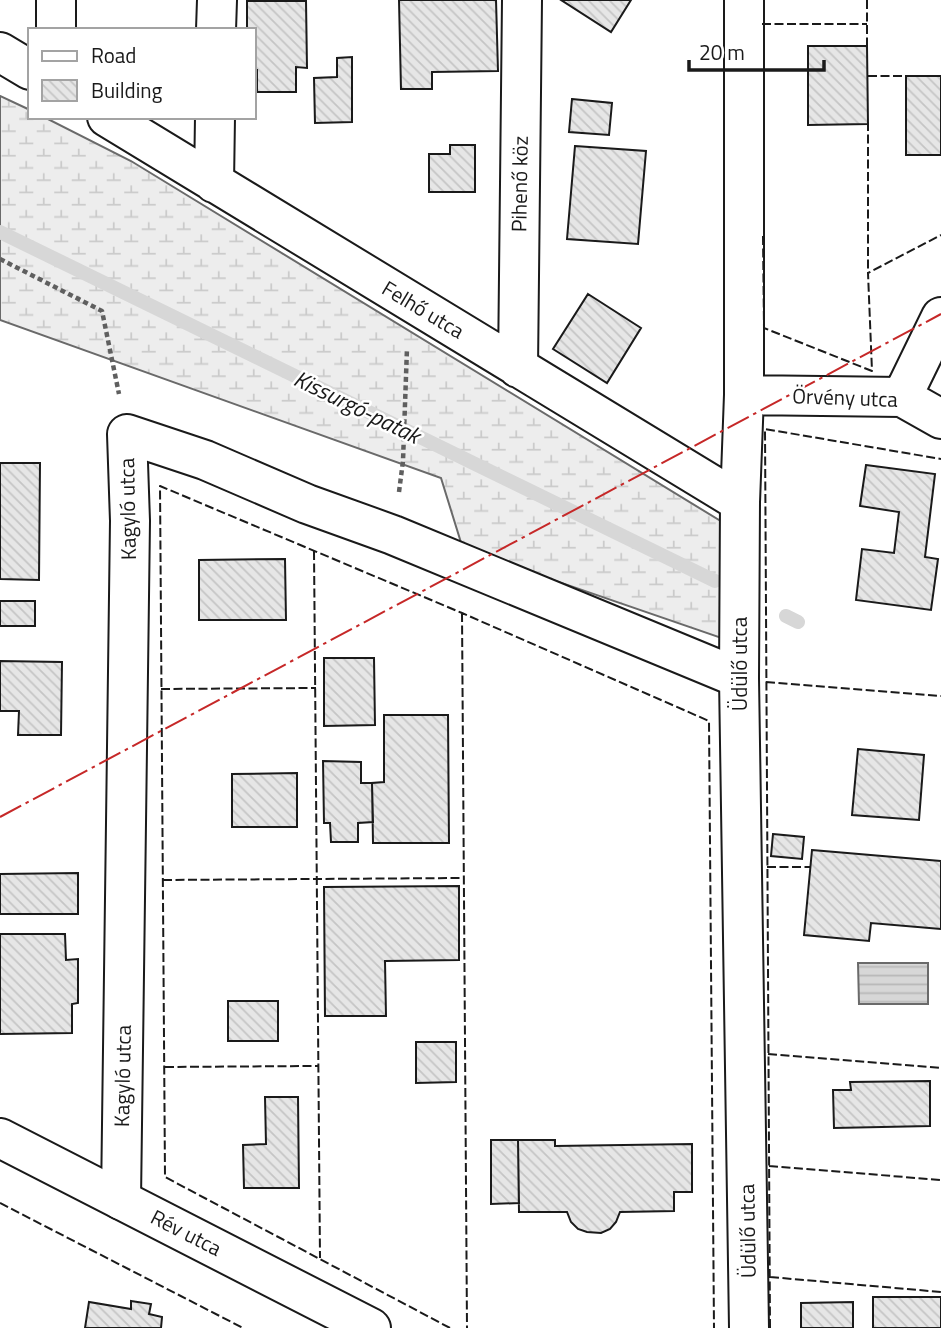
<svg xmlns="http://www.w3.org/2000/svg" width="941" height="1328" viewBox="0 0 941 1328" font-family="'Titillium Web',sans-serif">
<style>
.wetland{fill:url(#wetland-marsh);stroke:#6a6a6a;stroke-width:2}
.water{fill:url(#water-rules);stroke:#6a6a6a;stroke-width:2}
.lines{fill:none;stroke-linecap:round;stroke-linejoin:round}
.stream{stroke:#d7d7d7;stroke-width:14}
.building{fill:url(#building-back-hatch);stroke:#1a1a1a;stroke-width:2}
.street-casing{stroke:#1a1a1a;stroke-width:42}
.secondary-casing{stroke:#1a1a1a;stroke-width:42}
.path{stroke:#5f5f5f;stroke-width:4.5;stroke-dasharray:5 3.5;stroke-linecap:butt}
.street{stroke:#fff;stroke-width:38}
.secondary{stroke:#fff;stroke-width:38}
.fence{stroke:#1a1a1a;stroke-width:2;stroke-dasharray:9 3.5;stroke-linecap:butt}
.power{stroke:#c62828;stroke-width:2;stroke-dasharray:24 5 3.5 5;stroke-linecap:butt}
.labels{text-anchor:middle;stroke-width:5;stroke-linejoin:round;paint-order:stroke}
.street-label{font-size:21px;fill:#1a1a1a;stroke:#fff}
.water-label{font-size:23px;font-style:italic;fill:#1a1a1a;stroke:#fff}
</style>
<defs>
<pattern id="wetland-marsh" width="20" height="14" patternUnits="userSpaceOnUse" patternTransform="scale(1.75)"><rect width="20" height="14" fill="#ededed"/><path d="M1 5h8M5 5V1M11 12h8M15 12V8" fill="none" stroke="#cbcbcb"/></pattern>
<pattern id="water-rules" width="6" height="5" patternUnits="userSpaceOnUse" patternTransform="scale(1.75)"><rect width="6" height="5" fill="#d7d7d7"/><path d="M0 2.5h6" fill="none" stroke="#b8b8b8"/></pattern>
<pattern id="building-back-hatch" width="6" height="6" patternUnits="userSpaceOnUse" patternTransform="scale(1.75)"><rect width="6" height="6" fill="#e6e6e6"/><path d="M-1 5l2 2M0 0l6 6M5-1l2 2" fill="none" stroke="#c5c5c5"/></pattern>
</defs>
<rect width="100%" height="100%" fill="#fff"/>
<!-- wetland -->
<path class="wetland" d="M0,96L30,110V117H44L131,161L737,531L730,641L463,549L441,478L0,320Z"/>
<!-- water -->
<path class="water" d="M858,963H928V1004H859Z"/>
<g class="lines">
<!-- stream -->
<path class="stream" d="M0,232L715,581
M786,616L798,622"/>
</g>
<!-- building -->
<path class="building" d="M399,0H496L498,71L432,72V89H401Z
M561,0H631L611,32Z
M247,1H306L307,68L296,67V92H257V70H254V30H247Z
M808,46H867L868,124L808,125Z
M352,57V122L315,123L314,78L337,77V58Z
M906,76H941V155H906Z
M572,99L612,103L609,135L569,132Z
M450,145H475V192H429V154H450Z
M575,146L646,151L638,244L567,239Z
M588,294L641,328L607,383L553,349Z
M0,463H40L39,580L0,579Z
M866,465L935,474L925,557L938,559L931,610L856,600L862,549L894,553L899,512L860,506Z
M285,559L286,620H199V560Z
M0,601H35V626H0Z
M324,658H374L375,725L324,726Z
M0,661L62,662L61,735H18L19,711H0Z
M384,715H448L449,843H373L372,783L384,782Z
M858,749L924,755L919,820L852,815Z
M323,761L361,762V783H372L373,822L358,823V842H331L330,823H324Z
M297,773V827H232V774Z
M773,834L804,837L802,859L771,856Z
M812,850L941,861V929L871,923L869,941L804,935Z
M78,873V914H0V874Z
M459,886V960L385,961L386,1016H325L324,887Z
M0,934H65L66,960L78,959V1003L72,1004V1033L0,1034Z
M228,1001H278V1041H228Z
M416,1042H456V1082L416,1083Z
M930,1081V1126L834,1128L833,1090H851L850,1082Z
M265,1097H298L299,1188H244L243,1145L266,1144Z
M491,1140H518L519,1203L491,1204Z
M518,1140H555V1146L692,1144V1192H674V1211L620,1212L616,1222L610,1229L601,1233L587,1232L578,1229L571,1222L567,1212H519Z
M873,1297H941V1328H873Z
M131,1301L151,1304L149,1314L162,1317L161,1328H85L89,1302L131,1309Z
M853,1302V1328H801V1303Z"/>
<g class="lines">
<defs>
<path id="street" d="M56,0V30
M744,0V395L740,502L739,678L749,1328
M216,30L217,0
M0,52L30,70
M107,117L740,502
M214,183L215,117
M518,368L522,0
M744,395L902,397L941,419
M902,397L941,317
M121,1200L130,521L127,434L205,460L307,504L393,535L739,678"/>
<path id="secondary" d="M0,1138L371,1328"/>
</defs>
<!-- street casing -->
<use href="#street" class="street-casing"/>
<!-- secondary casing -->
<use href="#secondary" class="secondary-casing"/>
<!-- path -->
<path class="path" d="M0,259L102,311L119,394
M399,492L403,461L407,348"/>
<!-- street -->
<use href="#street" class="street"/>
<!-- secondary -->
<use href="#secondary" class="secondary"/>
<!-- fence -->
<path class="fence" d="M867,0V49
M762,24H867
M868,76H910
M868,122V273
M763,236L764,328L872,371L868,273L941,235
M314,551L320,1258
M462,613L467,1328
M766,682L941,696
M161,689L316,688
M767,867H810
M163,880L464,878
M768,1054L941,1068
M165,1067L318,1066
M769,1166L941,1180
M0,1203L243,1328
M770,1277L941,1292
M450,1328L165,1177L160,486L462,613L709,721L714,1328
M770,1328L765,429L941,459"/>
<!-- power -->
<path class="power" d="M0,817L941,314"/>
</g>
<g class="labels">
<!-- street labels -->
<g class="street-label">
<text transform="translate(520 184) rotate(-89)" y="7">Pihenő köz</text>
<text transform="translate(423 310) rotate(31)" y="7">Felhő utca</text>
<text transform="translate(845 398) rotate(2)" y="7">Örvény utca</text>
<text transform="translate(128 509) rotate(-91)" y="7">Kagyló utca</text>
<text transform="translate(740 664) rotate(-90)" y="7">Üdülő utca</text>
<text transform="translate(123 1076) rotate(-89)" y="7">Kagyló utca</text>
<text transform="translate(748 1231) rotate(-91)" y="7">Üdülő utca</text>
<text transform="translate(186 1233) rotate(27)" y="7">Rév utca</text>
</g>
<!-- water labels -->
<g class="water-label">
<text transform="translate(357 407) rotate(26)" y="8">Kissurgó-patak</text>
</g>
</g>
<!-- legend -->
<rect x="28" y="28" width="228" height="91" fill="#ffffff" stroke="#a3a3a3" stroke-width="2"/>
<rect x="42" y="51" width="35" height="10" fill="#ffffff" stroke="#a3a3a3" stroke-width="2"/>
<text x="91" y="63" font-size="21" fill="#1a1a1a">Road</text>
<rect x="42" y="80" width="35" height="21" fill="url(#building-back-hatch)" stroke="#a3a3a3" stroke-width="2"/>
<text x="91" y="98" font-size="21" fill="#1a1a1a">Building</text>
<!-- scale -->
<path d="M689 60v10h135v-10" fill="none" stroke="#1a1a1a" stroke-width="3.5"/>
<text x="699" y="60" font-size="21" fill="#1a1a1a" stroke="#ffffff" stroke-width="5" paint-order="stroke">20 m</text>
</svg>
